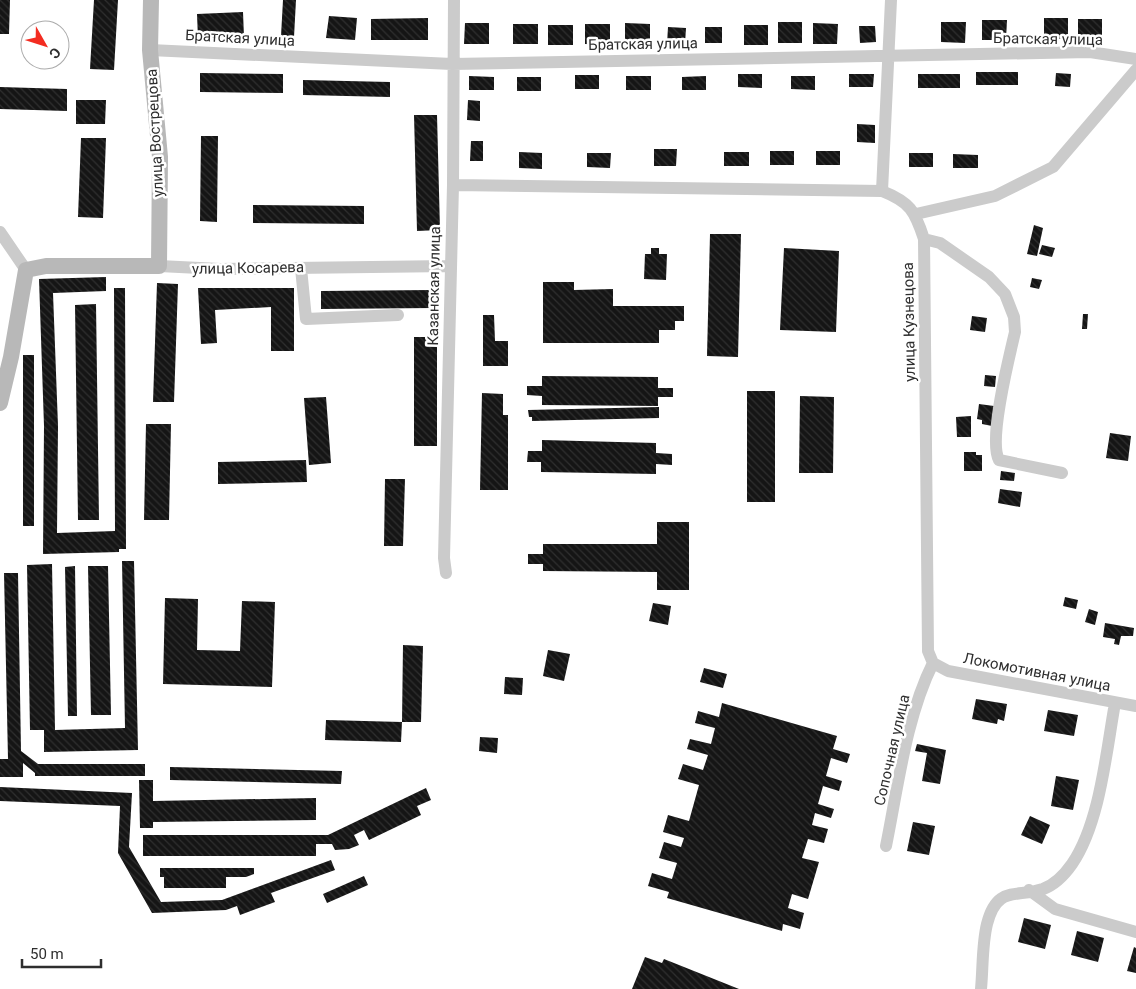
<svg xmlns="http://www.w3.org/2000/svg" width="1136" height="989" viewBox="0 0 1136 989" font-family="Roboto,sans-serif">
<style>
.building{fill:url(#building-back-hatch)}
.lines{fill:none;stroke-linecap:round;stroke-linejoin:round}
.street{stroke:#cbcbcb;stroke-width:12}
.secondary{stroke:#b8b8b8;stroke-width:16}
.labels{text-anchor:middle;stroke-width:5;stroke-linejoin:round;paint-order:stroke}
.street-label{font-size:15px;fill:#2e2e2e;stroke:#fff}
</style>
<defs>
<pattern id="building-back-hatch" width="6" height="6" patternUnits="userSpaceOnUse" patternTransform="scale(1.25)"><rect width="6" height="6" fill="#151515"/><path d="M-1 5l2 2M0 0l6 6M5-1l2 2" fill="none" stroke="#2f2f2f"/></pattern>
</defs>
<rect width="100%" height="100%" fill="#fff"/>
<!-- building -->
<path class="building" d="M0,0H10L9,34H0Z
M94,0H118L114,70L90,69Z
M283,0H296L294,37L281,36Z
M243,12L244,37L198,39L197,14Z
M329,16L357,18L355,40L326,38Z
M428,18V40H371V19Z
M1044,18H1068V39H1044Z
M1078,19H1102V40H1078Z
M982,20H1007L1006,40H982Z
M778,22H802V43H778Z
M941,22H966L965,43L941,42Z
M465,23H489V44H464Z
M625,23L650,24V44H625Z
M813,23L838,24L837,44H813Z
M513,24H538V44H513Z
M585,24H610V45L585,44Z
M548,25H573V45H548Z
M744,25H768V45H744Z
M859,26H875L876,42L860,43Z
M668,27L686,28L685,44H667Z
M705,27H722V43H705Z
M976,72H1018V85H976Z
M200,73L283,74V93L200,92Z
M1056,73L1071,74L1070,87L1055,86Z
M738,74H762V88L738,87Z
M849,74H874L873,87H849Z
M918,74H960V88H918Z
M575,75H599V89H575Z
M469,76L494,77V90H469Z
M626,76H651V90H626Z
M706,76V90H682V77Z
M791,76H815V90L791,89Z
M517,77H541V91H517Z
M303,80L390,82V97L303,95Z
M0,87L67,89V111L0,109Z
M76,100H106L105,124H76Z
M468,100L480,101V121L467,120Z
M414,115H437L440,230L417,231Z
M857,124L875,125V143L857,142Z
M201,136H218L217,222L200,221Z
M81,138H106L103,218L78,217Z
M471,141H483V161H470Z
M654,149H677L676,166H654Z
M770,151H794V165H770Z
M816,151H840V165H816Z
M519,152L542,153V169L519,168Z
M724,152H749V166H724Z
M587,153H611L610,168L587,167Z
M909,153H933V167H909Z
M953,154L978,155V168H953Z
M253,205L364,206V224L253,223Z
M1034,225L1043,228L1037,256L1027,254Z
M710,234H741L738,357L707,356Z
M1042,245L1055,248L1052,257L1039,254Z
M651,248H659V254H667L666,280L644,279L645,254H651Z
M784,248L839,251L836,332L780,330Z
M106,277V291L53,293L58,426L57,533L115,531L114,288H125L126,549H119V552L43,554L44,426L39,279Z
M1032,278L1042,280L1039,289L1030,287Z
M543,282H574V290L613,289V306H684V321H675V330H659V343H543Z
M157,283L178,284L174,402H153Z
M198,288H294V351H271V307L215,310L217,343L201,344Z
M433,290V308L321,309V291Z
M96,304L99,520H78L75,305Z
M1083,314H1088L1087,329H1082Z
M483,315H494L495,341H508V366H483Z
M972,316L987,318L985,332L970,330Z
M414,337H437V446H414Z
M23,355H34V526H23Z
M985,375L996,376L995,387L984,386Z
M542,376L658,377V388H673V397H658V406L542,405V396L527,395V386H542Z
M747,391H775V502H747Z
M482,393L503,394V415H508V490H480Z
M800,396L834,397L833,473H799Z
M326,397L331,463L309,465L304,398Z
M979,404L994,406L992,426L982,424V420L977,419Z
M659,407V418L532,421V417H529L528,410Z
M971,416V437H957L956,417Z
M146,424H171L169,520H144Z
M1110,433L1131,436L1128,461L1106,458Z
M542,440L656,443V453L672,454V465L656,464V474L541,472V462H527L528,451H542Z
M964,452H976V455H982V471H964Z
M306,460L307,482L218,484V462Z
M1001,471L1015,473L1014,481L1000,480Z
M385,479H405L403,546H384Z
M1000,489L1022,492L1020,507L998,503Z
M657,522H689V590H657V572L543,571V564H528V554H543V544H657Z
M122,561H134L138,750L44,752V730H30L27,565L52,564L55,730L125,728Z
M75,566L77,716H68L65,567Z
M88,566H108L111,715H91Z
M4,573H18L21,751L38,764H145V776H35V773L23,763V777H0V759H8Z
M1065,597L1078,600L1076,609L1063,606Z
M165,598L198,599L197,650L240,651L242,601L275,602L272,687L163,684Z
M653,603L671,606L668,625L649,621Z
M1089,609L1098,612L1095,625L1085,622Z
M1105,623L1134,628L1133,636H1121L1119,645L1114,644L1115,639L1103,637Z
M403,645L423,646L421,722H402L401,742L325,740L326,720L402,722Z
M548,650L570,654L564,681L543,676Z
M704,668L727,674L723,688L700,682Z
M505,677L523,678L522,695L504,694Z
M976,699L1007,704L1004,721L998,719L997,724L972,719Z
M722,703L837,736L833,749L850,754L847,763L831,758L826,776L842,781L839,791L823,786L818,804L834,809L831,818L815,813L812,825L828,829L824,843L808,839L802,858L819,862L808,899L792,894L788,908L804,913L800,929L783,924L782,931L667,898L669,892L648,886L652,873L672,879L677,863L659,858L664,842L681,847L684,838L663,832L668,815L689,821L699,785L678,779L683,764L703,770L708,755L687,749L690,739L711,744L715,728L695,723L698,711L719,717Z
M1048,710L1078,715L1074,736L1044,731Z
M480,737L498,738L497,753L479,751Z
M917,744L946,750L940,784L922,781L927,753L915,751Z
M170,767L342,771L341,784L170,780Z
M1056,776L1079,780L1073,810L1051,806Z
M139,780H153V801L316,798V820L153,822V828H140Z
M0,787L132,793L129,847L161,902L222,900L331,860L335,870L271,893L275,902L240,915L237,906L226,910L152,913L118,853L120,806L0,801Z
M426,788L431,800L417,806L421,815L369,840L364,830L354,835L359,845L349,849L335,850L332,844H316V856H143V835H328Z
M1030,816L1050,825L1042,844L1021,835Z
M913,822L935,826L929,855L907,851Z
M160,868H254V874L246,877H226V888H164V877H160Z
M364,876L368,885L327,903L323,894Z
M1024,918L1051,925L1045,949L1018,942Z
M1077,931L1104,938L1098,962L1071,955Z
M1134,947L1136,948V973L1127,971Z
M645,957L662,963L664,959L739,989H632Z"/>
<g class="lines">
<!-- street -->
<path class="street" d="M891,0L882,191C910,202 915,211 924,239L928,651L933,663
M150,50L452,64L1090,52L1136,59
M453,185L882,191
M916,214L995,196L1053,167L1136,70
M0,232L26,270
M924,239L940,243L989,277L1005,294L1014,317L1015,332C1009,358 988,440 999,460L1062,473
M159,266L220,269L450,266
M301,268L306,319L398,315
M446,573L444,558L453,185L454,0
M933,663L948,671L1136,706
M886,846C898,787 906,717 933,663
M1029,890L1055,909L1136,932
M981,989C983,968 982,944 987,924C997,885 1016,898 1043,889C1054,885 1065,874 1072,864C1100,823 1106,753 1115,703"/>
<!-- secondary -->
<path class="secondary" d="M0,403L11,357L26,270L46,266H159L160,157L150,50L151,0"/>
</g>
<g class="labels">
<!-- street labels -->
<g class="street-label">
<text transform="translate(240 38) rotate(3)" y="5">Братская улица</text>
<text transform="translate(1048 39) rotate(1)" y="5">Братская улица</text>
<text transform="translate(643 44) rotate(-1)" y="5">Братская улица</text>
<text transform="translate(155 133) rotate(-93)" y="5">улица Вострецова</text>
<text transform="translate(248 268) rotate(-1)" y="5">улица Косарева</text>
<text transform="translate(434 286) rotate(-89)" y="5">Казанская улица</text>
<text transform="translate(909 322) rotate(-91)" y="5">улица Кузнецова</text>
<text transform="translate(1037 672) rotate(11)" y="5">Локомотивная улица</text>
<text transform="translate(892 750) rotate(-77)" y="5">Сопочная улица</text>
</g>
</g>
<!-- north arrow -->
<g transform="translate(45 45) rotate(129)"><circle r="24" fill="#ffffff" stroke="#ababab"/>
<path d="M0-4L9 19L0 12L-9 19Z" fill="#f32c21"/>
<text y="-8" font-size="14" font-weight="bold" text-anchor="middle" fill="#2e2e2e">С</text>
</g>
<!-- scale -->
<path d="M22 959v8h79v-8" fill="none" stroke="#2e2e2e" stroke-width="2.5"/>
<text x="30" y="959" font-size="15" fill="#2e2e2e" stroke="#ffffff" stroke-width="4" paint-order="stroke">50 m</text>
</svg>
